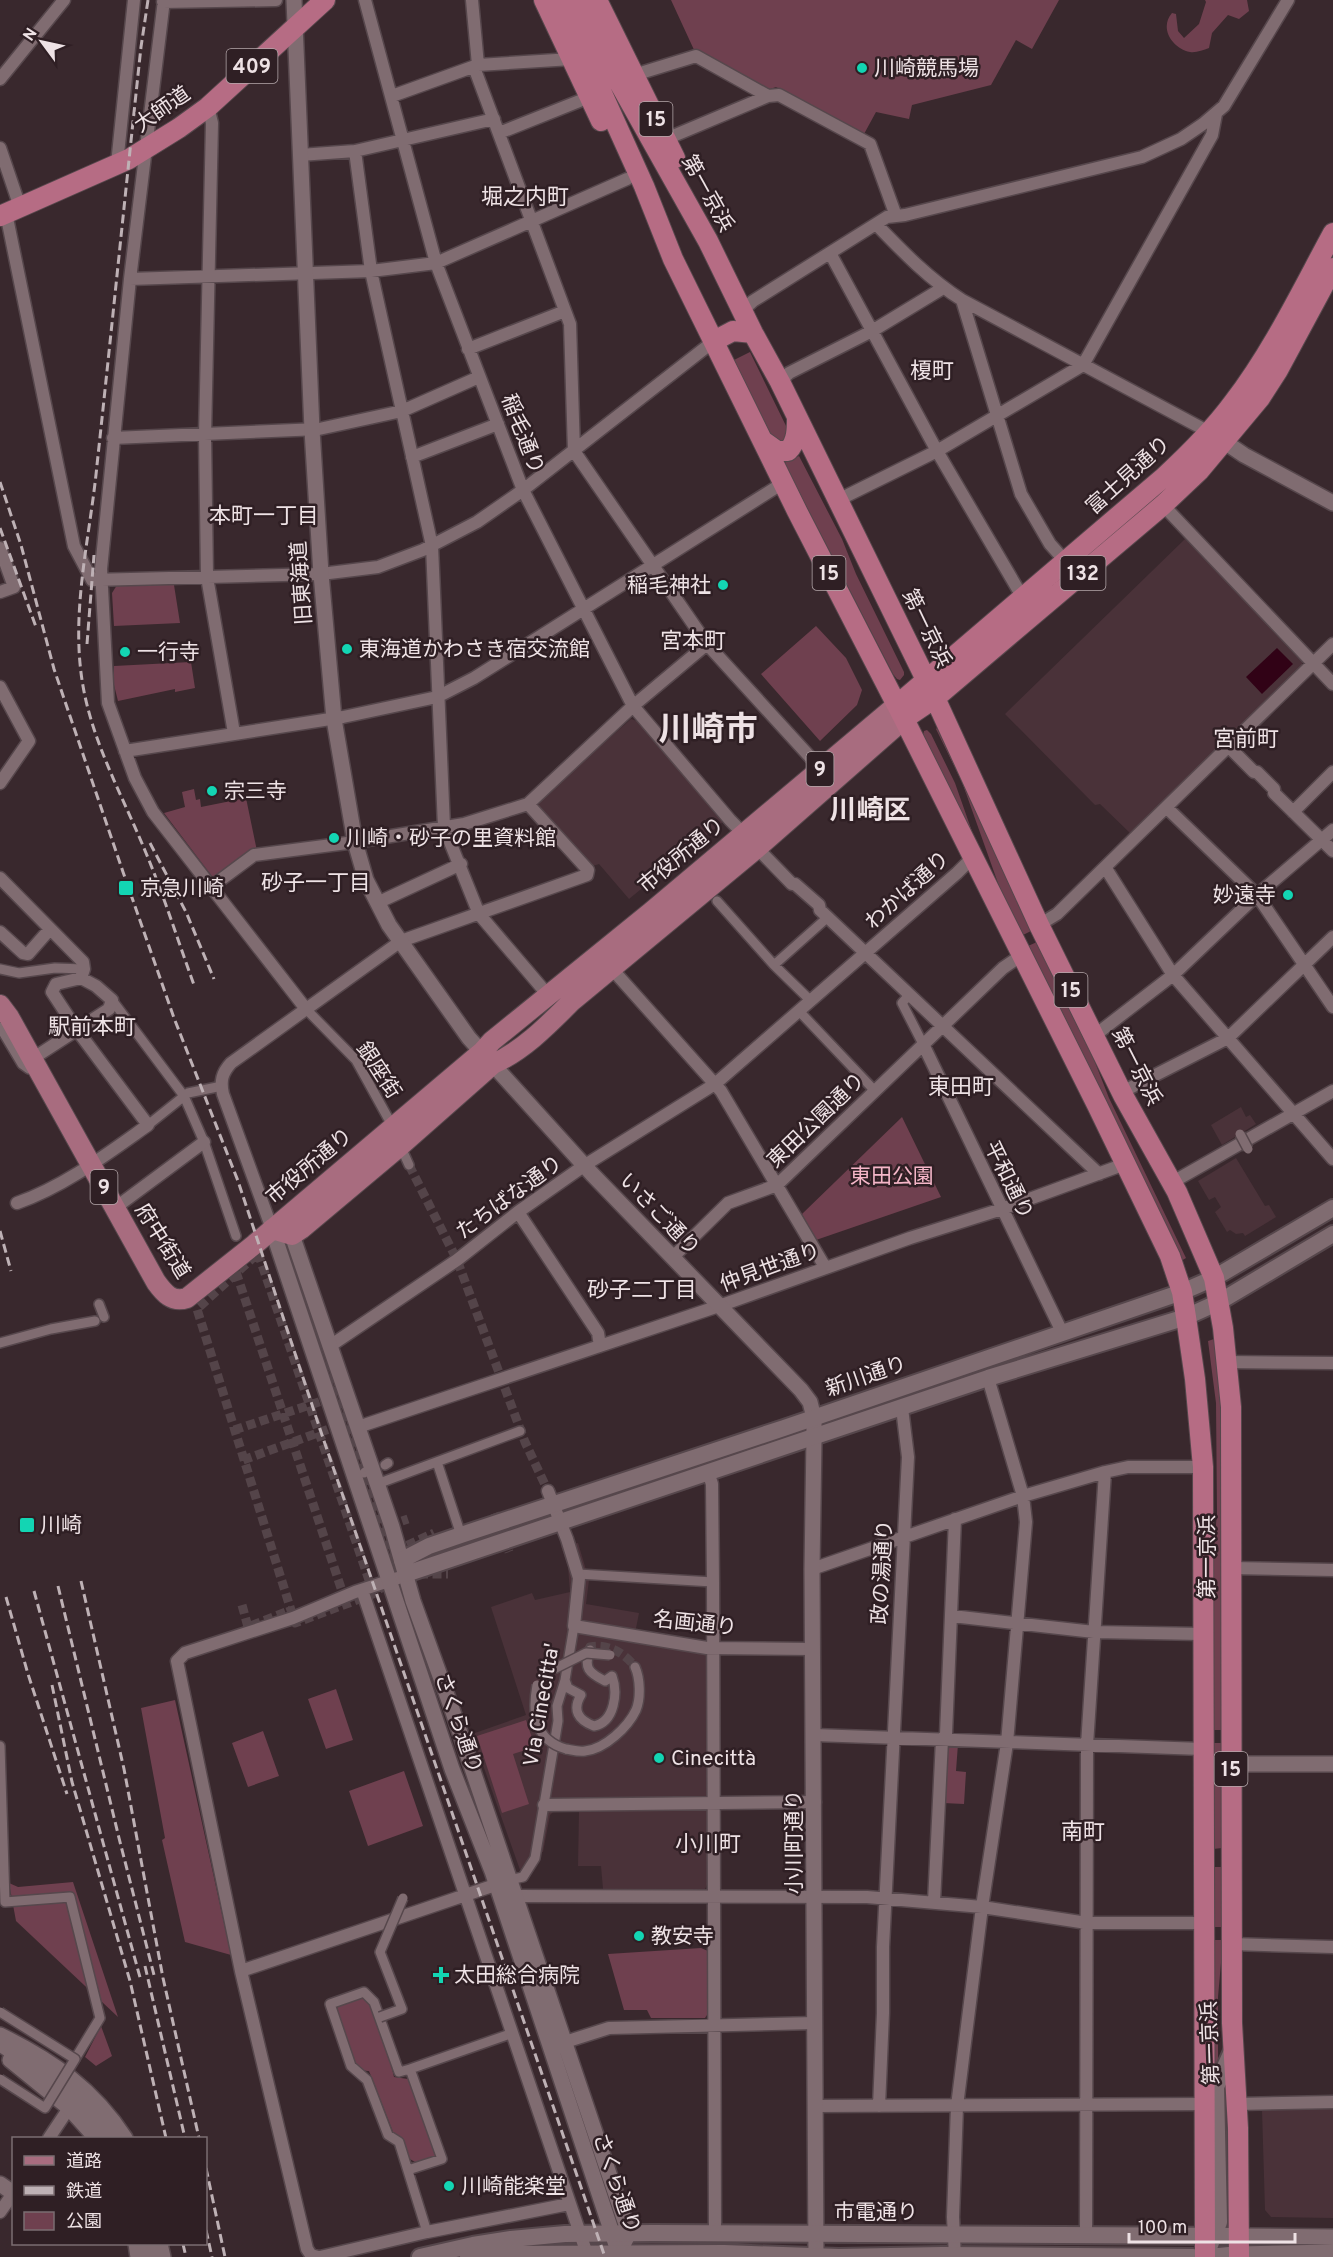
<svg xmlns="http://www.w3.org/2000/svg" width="1333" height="2257" viewBox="0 0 1333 2257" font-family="Overpass,'Noto Sans JP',sans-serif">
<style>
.built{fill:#4a3239}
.green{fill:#6f404f}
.water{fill:#310216}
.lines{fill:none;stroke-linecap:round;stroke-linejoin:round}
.pedestrian-tunnel{stroke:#544449;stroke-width:9;stroke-dasharray:9 4.5;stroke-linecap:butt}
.pedestrian-casing{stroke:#56474c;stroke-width:12}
.minor-casing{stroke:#56474c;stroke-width:15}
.tertiary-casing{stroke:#56474c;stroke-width:18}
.secondary-casing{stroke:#56474c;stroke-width:20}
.primary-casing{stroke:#56474c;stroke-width:22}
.trunk-casing{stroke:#56474c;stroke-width:22}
.pedestrian{stroke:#806c71;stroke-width:9}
.minor{stroke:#806c71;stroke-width:12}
.tertiary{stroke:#806c71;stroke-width:15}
.secondary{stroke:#806c71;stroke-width:16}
.primary{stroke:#a86c7f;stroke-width:20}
.trunk{stroke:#b66c84;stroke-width:20}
.rail{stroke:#beb1b5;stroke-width:3;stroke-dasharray:9 4.5;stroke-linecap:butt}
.pedestrian-bridge-casing{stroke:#56474c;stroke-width:12;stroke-linecap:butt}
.pedestrian-bridge{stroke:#806c71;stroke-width:9}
.poi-dot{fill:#13d5b3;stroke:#2f1f24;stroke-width:2}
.labels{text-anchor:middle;stroke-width:5;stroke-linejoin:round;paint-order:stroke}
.shield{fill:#2f1f24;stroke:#b5a8ab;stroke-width:1.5}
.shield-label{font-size:20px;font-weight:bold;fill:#eee2e5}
.poi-label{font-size:21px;fill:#eee2e5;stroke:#2f1f24;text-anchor:start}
.street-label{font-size:21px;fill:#eee2e5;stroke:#2f1f24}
.park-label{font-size:21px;fill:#f5b6c8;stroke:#2f1f24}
.neighbourhood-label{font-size:22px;fill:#eee2e5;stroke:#2f1f24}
.district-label{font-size:27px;font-weight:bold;fill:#eee2e5;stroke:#2f1f24}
.town-label{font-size:33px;font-weight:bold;fill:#eee2e5;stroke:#2f1f24}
</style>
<rect width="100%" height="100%" fill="#39282d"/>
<!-- built -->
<path class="built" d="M1185,539L1303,660L1302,666L1130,833L1100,804L1095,805L1005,714Z
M631,719L637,721L724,821L629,899L599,864L593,866L587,863L536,807L537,802Z
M1241,1107L1246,1117L1250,1115L1256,1124L1222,1145L1211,1125Z
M1236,1158L1265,1206L1269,1205L1276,1217L1245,1236L1243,1233L1236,1234L1230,1230L1227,1232L1215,1212L1221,1207L1215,1197L1209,1200L1198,1181Z
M578,1543L589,1580L586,1604L639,1613L634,1638L702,1651L707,1655V1885L704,1891L603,1889L601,1866H578L579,1811H554L550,1815L543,1852L531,1851L530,1857L520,1870L472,1734L526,1715L491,1607L532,1593L535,1600L570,1592L568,1567L561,1546Z
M1333,2109V2218L1271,2217L1265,2210L1262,2110Z"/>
<!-- green -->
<path class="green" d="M671,0H1059L1032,49L1016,40L991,85L912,105L909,119L876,112L864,134L776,87L765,91L695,52Z
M1205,0H1247L1249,11L1239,19L1228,15L1212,33L1209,48C1203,50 1196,53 1190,52C1172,48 1159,28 1172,13L1176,14L1178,31L1184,38L1199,24L1206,2Z
M750,352L788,430L783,442L779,443L771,438L734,360Z
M799,456L842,539L856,574L904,672V675L900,680L897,679L893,674L784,463Z
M117,585H174L180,623L114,626L112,593Z
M816,626L846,658L862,690L857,705L820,741L761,674Z
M191,662L195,688L175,692V689L118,701L114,685V666Z
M937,728L1031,931L1023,935L1004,900L962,782L936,729Z
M927,730L931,734L955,783L975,840L923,735L924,731Z
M194,789L196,800L200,799L201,807L246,798L257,851L214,879L164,813L185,807L182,792Z
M1037,942L1091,1052L1109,1098L1186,1258L1181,1261L1028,946Z
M902,1117L941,1197L816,1240L802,1214Z
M1214,1339L1219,1383L1221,1422L1222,1730H1212V1571L1217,1513L1216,1403L1208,1341Z
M336,1689L353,1740L326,1749L308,1699Z
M175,1700L231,1955L185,1942L162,1840L165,1838L141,1708Z
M526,1720L535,1747L513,1754L529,1804L502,1813L477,1736Z
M263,1731L279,1776L248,1787L232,1743Z
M1212,1743H1221L1222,1848L1213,1849Z
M946,1744H958L956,1771L966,1772L964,1804L943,1803Z
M404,1771L423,1826L368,1846L349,1791Z
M1213,1867H1222V1927H1213Z
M73,1882L118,2017L16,1921L9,1883L18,1887Z
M1213,1940H1223L1218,1997V2209L1215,2217Z
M701,1948L708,1951L707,2015L705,2018H651L647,2010H624L608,1954Z
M353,1998H363L370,2005L374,2004L392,2058L390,2060L394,2077L408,2079L436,2157L417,2163L408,2158L403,2139L393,2132L369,2071C350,2073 338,2021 337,2005Z
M101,2026L112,2056L96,2066L85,2057Z"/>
<!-- water -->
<path class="water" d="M1277,648L1293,664L1262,694L1246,677Z"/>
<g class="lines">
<!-- pedestrian-tunnel -->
<path class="pedestrian-tunnel" d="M409,1165L457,1260L525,1442L548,1491
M258,1253L373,1592
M256,1255L197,1309L295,1623L373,1594L385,1585
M236,1272L345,1600
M327,1361L395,1564
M234,1430L331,1398
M243,1460L340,1425
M495,1513L509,1552
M402,1521L408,1519
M453,1550L501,1530
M395,1551L434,1533
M419,1574H448
M242,1605L248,1627L291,1610
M590,1650V1647C607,1643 625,1653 635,1667"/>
<defs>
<path id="pedestrian" d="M717,901L774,965L811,1001
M774,965L828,917
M0,969L19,973L55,968L84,969
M910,994L902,1003L923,1044
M112,1000L184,1096L204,1142L236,1236
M306,1009L356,1060L393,1127
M799,1011L875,1091
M0,1027L22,1064L29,1069
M148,1125L188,1093L222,1086
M400,1145L409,1165
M99,1304L104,1317
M0,1343L51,1329L95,1321
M437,1462L461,1535
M385,1465L388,1463
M364,1473L365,1472
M377,1484L520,1431
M578,1574L713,1582
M565,1680L568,1688L581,1695C572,1710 578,1720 594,1726C615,1722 618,1692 612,1676L605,1681C589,1673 583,1668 590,1650
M0,1746L5,1902L70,1897L100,2018L75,2059
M566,1749C572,1750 579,1752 585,1751C605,1749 628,1727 636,1710C641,1698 640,1678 635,1667
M509,1880L523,1877L535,1858L558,1721L557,1706L565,1680L574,1626
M410,2069L513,2033
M408,2170L442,2159L410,2069L399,2072L374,2002L364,1992L330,2004L351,2066L367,2080L388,2135L399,2142L427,2232"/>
<path id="minor" d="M164,0L130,279L101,569L108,703L135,778L153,812L306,1009
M365,0L436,263L523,490L633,706L730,820L792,884H795L819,905L820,910L1099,1174
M472,0L478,65
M163,2L276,0
M474,67L570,324L574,451L707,644L821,769
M634,75L696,56L768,96
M0,79L64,0
M392,96L478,65L572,59
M208,107L212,123L205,435L207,577L234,733
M499,133L582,100L591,98
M666,139L768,96L779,95L870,144L896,216
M0,148L20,207
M355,151L371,271L432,546L444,827L479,914L548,995
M300,155L355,151L494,119
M117,164L134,0
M6,213L74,546L92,580L321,574L378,567L423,550L477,522L523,490L714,341
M876,224C903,252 929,279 962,300L1209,432
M830,253L937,451L1023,598
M130,279L371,271L436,263L627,179
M962,300L1021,494L1050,544L1066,562
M742,311L753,301L887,217L905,215L1142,157L1181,139L1203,124L1224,106L1288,0
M468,349L565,311
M780,382L789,373L872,331L943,288
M113,438L319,429L402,411L479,377
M412,457L498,424
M838,500L937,451L1083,365L1212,135L1216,114
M1163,505L1333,684
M0,548L14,587L0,592
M0,687L29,741L0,783
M1229,747L1254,772H1257L1274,789V793L1333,851
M125,751L343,717L437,697L474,678L783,483
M1167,808L1257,895L1333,1007
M1293,812L1333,772
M1105,867L1173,975L1333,1159
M0,878L83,962L84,969L81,978
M211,887L254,855L355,842L464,824L528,804L633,706L707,644
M377,903L461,864
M1039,925L1057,914L1333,644
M0,932L23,953L28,954L50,929
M612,969L721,1091L825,1267
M1094,1036L1173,975L1257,895L1333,830
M923,1044L1062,1332
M1122,1092L1228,1038L1333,937
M1171,1183L1333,1091
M17,1203C65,1186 107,1154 148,1125L77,1030L52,992L56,984L81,978L96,986L112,1000L109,1009L32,1059
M115,1208L204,1142
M518,1212L598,1333L600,1346
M272,1229L223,1094C220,1081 222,1073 231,1063L401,941L587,875L588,870L528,804
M674,1256L728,1203L777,1185L1003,968L1022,955
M330,1346L457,1260L518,1212L585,1165L715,1084L957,873L973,857
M1227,1362L1333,1363
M358,1427L719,1306L910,1238L1002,1209L1125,1164
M708,1472L712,1484L713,1582L715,2234
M548,1491L567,1539L579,1578L574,1626L707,1648L812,1649
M1232,1568L1333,1570
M812,1569L1023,1496L1105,1472L1128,1467H1203
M362,1590L588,2257
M952,1616L1094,1632L1202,1634
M814,1735L1202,1749
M544,1805L815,1802
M515,1896L867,1897L982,1907L1087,1923H1204
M934,1902L942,1740L946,1734L955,1519
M1232,1944L1333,1947
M241,1971L504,1882
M565,2042L609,2028L815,2023
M1237,2104L1333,2102
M816,2106L1204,2104
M879,2106L883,2013V1947L908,1457L902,1408
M49,2138L69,2108
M0,2212L14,2192
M1086,2235L1087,1745L1105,1472
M318,2257L311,2255L307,2249L241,1971L177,1661L185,1653L293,1618L355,1592L398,1578
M320,2257L427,2232L569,2204
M955,2257L953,2217L957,2106L982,1907L1007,1743L1026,1522L1023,1496L988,1378"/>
<path id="tertiary" d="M294,0L312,430L321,574L334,719L355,842L366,880L389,925L469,1038L592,1174L801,1390L810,1402L814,1418V1438L812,1569L816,2257
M1216,436L1244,455L1333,503
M272,1229L452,1769L492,1871L619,2254
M292,1235L392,1527L413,1601L453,1712L629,2233L624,2243
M1231,1764H1333
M0,2035C53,2061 93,2089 125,2138
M2,2045C42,2072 83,2097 110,2138
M10,2060L69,2108L96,2138
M0,2184L13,2193
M1240,2236L1333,2237
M136,2244L138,2257
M148,2244L150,2257
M160,2244L163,2257
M1239,2254L1333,2252"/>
<path id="secondary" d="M402,1560L429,1546L461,1535L784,1428L1182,1292L1214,1278L1333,1208
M406,1574L988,1378L1186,1317L1219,1302L1333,1234
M1210,2245L1219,2222L1216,2087L1233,2049
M420,2257L473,2245L511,2239L565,2234L652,2233L1240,2236
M468,2257L513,2254L724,2253L839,2257L942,2255L1193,2257
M1209,2257L1239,2254"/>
<path id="primary" d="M0,1005L9,1017L156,1282C164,1293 172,1303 187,1298L255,1244L482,1052L492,1041L651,912L897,705
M272,1229L292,1235L301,1229L400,1146L493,1064C524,1050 548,1025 572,1001L757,848L904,719"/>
<path id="trunk" d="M544,0L601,121
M560,0L644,186L673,259L797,511L904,719L1097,1105L1170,1256L1182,1292L1186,1317L1195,1379L1203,1467L1205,2257
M576,0L616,77L708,241L753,333L780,382L935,698L1039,925L1124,1097L1177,1192L1214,1278L1223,1328L1231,1407L1232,2023L1238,2128L1239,2257
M597,0L675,158
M0,216L129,159L179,128L208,107L325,0
M714,341L733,331L753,333
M763,441L777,451H788C797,442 797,429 797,417
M897,705L1164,477C1189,454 1213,430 1233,403C1273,351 1302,290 1333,233
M904,719L935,698L1163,505L1199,471L1260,398L1278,370L1333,268"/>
</defs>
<!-- pedestrian casing -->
<use href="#pedestrian" class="pedestrian-casing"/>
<!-- minor casing -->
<use href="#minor" class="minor-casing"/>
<!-- tertiary casing -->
<use href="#tertiary" class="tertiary-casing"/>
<!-- secondary casing -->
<use href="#secondary" class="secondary-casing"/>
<!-- primary casing -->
<use href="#primary" class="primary-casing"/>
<!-- trunk casing -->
<use href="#trunk" class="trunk-casing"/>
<!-- pedestrian -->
<use href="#pedestrian" class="pedestrian"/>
<!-- minor -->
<use href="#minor" class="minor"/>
<!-- tertiary -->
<use href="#tertiary" class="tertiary"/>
<!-- secondary -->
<use href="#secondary" class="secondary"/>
<!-- primary -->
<use href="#primary" class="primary"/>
<!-- trunk -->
<use href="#trunk" class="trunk"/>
<!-- rail -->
<path class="rail" d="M148,0L141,47C126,186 112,326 97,465C90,538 70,612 83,686C93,744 124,799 146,853C164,896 178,941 194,985
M0,482L21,545L54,669L123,872L174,1018L238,1181L323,1438L605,2257
M0,528L36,627
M87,644L94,555
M150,843L186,912L214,979
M0,1231L11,1271
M81,1581L124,1769L163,1978L199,2138
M58,1586L119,1838L154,1975
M34,1591L141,1981
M6,1597L28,1674L67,1794
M52,1685L72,1782L130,1981L166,2138
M145,1966L185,2138
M206,2168L225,2257
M206,2230L212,2257
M183,2244L186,2257"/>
<defs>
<path id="pedestrian-bridge" d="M1240,1134L1248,1149
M554,1669L586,1653L610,1655
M537,1685C532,1713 534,1740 566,1749
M0,2012L75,2059L45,2108L0,2079
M380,2017L402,2009L380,1952L403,1898"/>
</defs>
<!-- pedestrian-bridge casing -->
<use href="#pedestrian-bridge" class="pedestrian-bridge-casing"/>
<!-- pedestrian-bridge -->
<use href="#pedestrian-bridge" class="pedestrian-bridge"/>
</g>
<!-- markers -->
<g class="poi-dot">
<circle cx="862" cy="68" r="6"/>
<circle cx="723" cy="585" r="6"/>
<circle cx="347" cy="649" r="6"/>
<circle cx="125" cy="652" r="6"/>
<circle cx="212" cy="791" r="6"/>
<circle cx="334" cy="838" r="6"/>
<rect x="118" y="880" width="16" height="16" rx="3"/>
<circle cx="1288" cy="895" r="6"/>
<rect x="19" y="1517" width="16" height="16" rx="3"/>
<circle cx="659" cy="1758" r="6"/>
<circle cx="639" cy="1936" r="6"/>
<path d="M438 1966h6v6h6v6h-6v6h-6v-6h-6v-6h6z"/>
<circle cx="449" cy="2186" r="6"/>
</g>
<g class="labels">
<!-- shield labels -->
<g class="shield">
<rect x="226.5" y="49" width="51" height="34" rx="4.5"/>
<rect x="639.5" y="102" width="33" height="34" rx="4.5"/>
<rect x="812.5" y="556" width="33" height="34" rx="4.5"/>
<rect x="1060.5" y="556" width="45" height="34" rx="4.5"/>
<rect x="806.5" y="752" width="27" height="34" rx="4.5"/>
<rect x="1054.5" y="973" width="33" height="34" rx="4.5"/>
<rect x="90.5" y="1170" width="27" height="34" rx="4.5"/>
<rect x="1214.5" y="1752" width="33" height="34" rx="4.5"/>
</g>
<g class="shield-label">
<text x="252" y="73">409</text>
<text x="656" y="126">15</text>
<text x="829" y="580">15</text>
<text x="1083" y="580">132</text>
<text x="820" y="776">9</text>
<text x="1071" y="997">15</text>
<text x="104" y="1194">9</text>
<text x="1231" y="1776">15</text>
</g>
<!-- poi labels -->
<g class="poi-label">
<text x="874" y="75">川崎競馬場</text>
<text x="711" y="592" text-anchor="end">稲毛神社</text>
<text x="359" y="656">東海道かわさき宿交流館</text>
<text x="137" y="659">一行寺</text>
<text x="224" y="798">宗三寺</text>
<text x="346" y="845">川崎・砂子の里資料館</text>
<text x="140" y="895">京急川崎</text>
<text x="1276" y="902" text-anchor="end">妙遠寺</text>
<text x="40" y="1532">川崎</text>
<text x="671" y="1765">Cinecittà</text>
<text x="651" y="1943">教安寺</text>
<text x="454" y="1982">太田総合病院</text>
<text x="461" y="2193">川崎能楽堂</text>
</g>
<!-- street labels -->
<g class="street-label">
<text transform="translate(162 109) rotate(-35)" y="7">大師道</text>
<text transform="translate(708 193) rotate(61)" y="7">第一京浜</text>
<text transform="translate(523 434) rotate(69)" y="7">稲毛通り</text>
<text transform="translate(1128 475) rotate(-42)" y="7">富士見通り</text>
<text transform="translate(301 583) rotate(-94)" y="7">旧東海道</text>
<text transform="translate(927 628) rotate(64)" y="7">第一京浜</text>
<text transform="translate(681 855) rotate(-40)" y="7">市役所通り</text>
<text transform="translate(907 890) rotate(-42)" y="7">わかば通り</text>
<text transform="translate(1137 1066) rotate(63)" y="7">第一京浜</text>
<text transform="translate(379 1070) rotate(57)" y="7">銀座街</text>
<text transform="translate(816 1120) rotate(-44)" y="7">東田公園通り</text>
<text transform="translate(309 1166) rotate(-40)" y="7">市役所通り</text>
<text transform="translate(1009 1180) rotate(64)" y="7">平和通り</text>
<text transform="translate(509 1197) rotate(-36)" y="7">たちばな通り</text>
<text transform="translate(660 1214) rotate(46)" y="7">いさご通り</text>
<text transform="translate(163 1241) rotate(58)" y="7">府中街道</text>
<text transform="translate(770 1267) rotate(-20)" y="7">仲見世通り</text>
<text transform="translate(866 1376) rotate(-19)" y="7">新川通り</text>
<text transform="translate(1207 1557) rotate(-90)" y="7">第一京浜</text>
<text transform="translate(882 1572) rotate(-87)" y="7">政の湯通り</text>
<text transform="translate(695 1623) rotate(6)" y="7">名画通り</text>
<text transform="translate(541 1705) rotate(-80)" y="7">Via Cinecitta'</text>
<text transform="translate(459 1723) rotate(71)" y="7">さくら通り</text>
<text transform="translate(794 1842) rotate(-90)" y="7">小川町通り</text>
<text transform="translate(1210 2043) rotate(-92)" y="7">第一京浜</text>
<text transform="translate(617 2183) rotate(71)" y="7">さくら通り</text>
<text x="876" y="2219">市電通り</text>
</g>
<!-- park labels -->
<g class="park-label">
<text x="892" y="1183">東田公園</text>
</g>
<!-- neighbourhood labels -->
<g class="neighbourhood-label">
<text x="525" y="204">堀之内町</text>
<text x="932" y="378">榎町</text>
<text x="264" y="523">本町一丁目</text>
<text x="693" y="648">宮本町</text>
<text x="1246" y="746">宮前町</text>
<text x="316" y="890">砂子一丁目</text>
<text x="92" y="1034">駅前本町</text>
<text x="961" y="1094">東田町</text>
<text x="642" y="1297">砂子二丁目</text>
<text x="1083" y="1839">南町</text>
<text x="708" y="1851">小川町</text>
</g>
<!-- district labels -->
<g class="district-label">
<text x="870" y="819">川崎区</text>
</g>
<!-- town labels -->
<g class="town-label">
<text x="708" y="740">川崎市</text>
</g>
</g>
<!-- legend -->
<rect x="12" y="2137" width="195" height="108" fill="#2f1f24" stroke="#7b6d71" stroke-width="1.5"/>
<rect x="24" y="2156" width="30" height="9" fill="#a86c7f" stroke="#7b6d71" stroke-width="1.5"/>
<text x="66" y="2167" font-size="18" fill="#eee2e5">道路</text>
<rect x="24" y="2186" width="30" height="9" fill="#beb1b5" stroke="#7b6d71" stroke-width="1.5"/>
<text x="66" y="2197" font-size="18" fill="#eee2e5">鉄道</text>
<rect x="24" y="2212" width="30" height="18" fill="#6f404f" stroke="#7b6d71" stroke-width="1.5"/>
<text x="66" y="2227" font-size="18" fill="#eee2e5">公園</text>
<!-- north arrow -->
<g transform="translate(42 42) rotate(303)" stroke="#2f1f24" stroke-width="4.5" paint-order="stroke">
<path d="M0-4.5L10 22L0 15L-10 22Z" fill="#eee2e5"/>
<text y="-9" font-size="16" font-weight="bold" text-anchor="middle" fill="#eee2e5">N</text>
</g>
<!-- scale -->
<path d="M1129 2233v9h166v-9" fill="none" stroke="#eee2e5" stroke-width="3"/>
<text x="1138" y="2233" font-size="18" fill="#eee2e5" stroke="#2f1f24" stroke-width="4.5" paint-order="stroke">100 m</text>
</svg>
